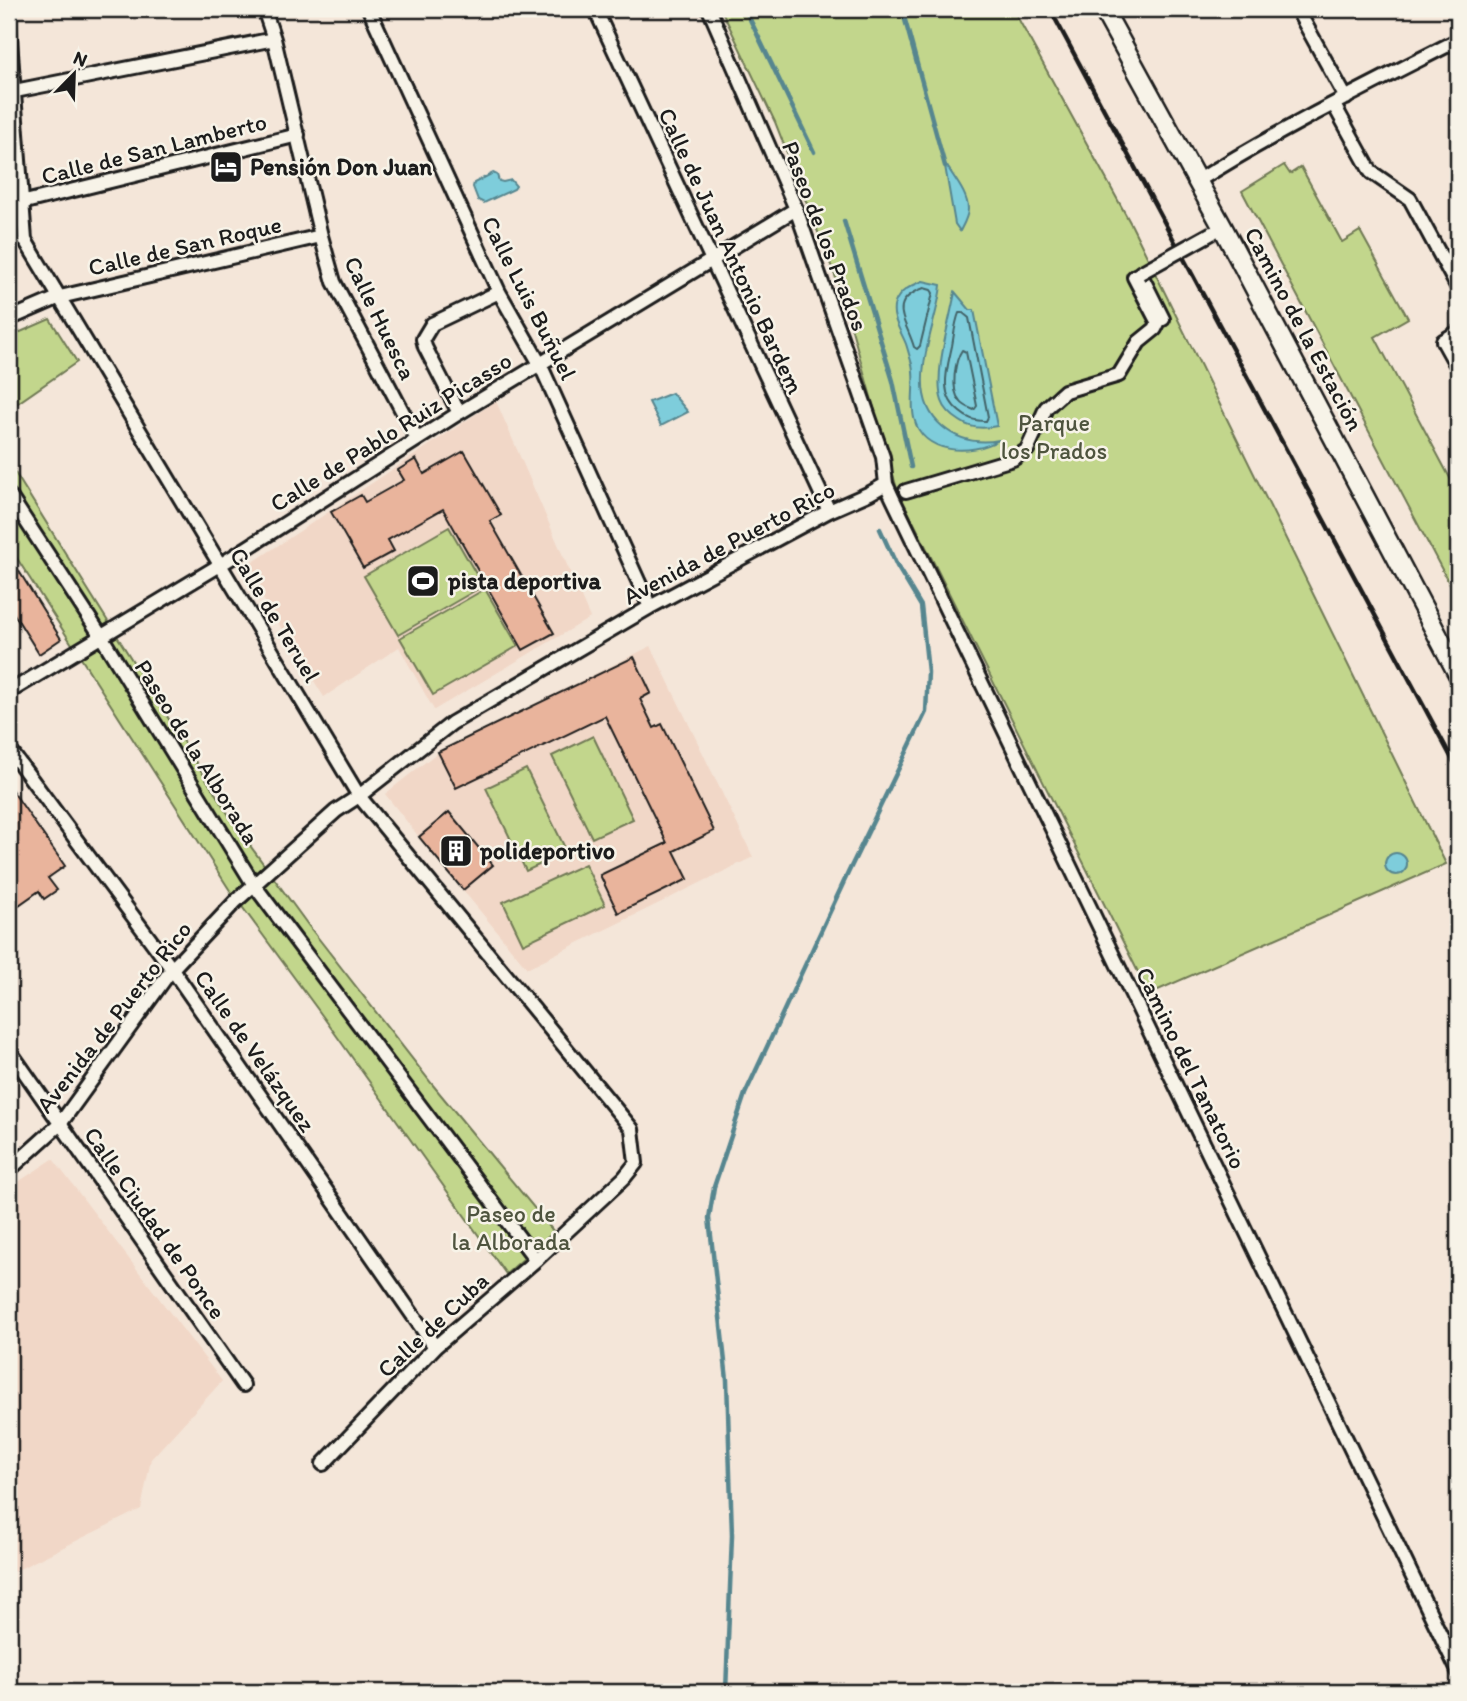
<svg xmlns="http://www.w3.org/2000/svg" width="1467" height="1701" viewBox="0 0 1467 1701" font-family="Itim,sans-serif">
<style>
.built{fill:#f1d7c7}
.green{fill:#c2d68c;stroke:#6f7954;stroke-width:2}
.water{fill:#7ecddb;stroke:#57868f;stroke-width:2}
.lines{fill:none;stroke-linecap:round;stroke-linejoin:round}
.shore{stroke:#436368;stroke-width:2}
.stream{stroke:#57868f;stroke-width:4.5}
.building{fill:#e9b49c;stroke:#1c1c1c;stroke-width:2}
.street-casing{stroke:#1c1c1c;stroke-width:18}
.secondary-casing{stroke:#1c1c1c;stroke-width:23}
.street{stroke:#f7f3e8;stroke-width:12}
.secondary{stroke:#f7f3e8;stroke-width:18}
.rail{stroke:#1c1c1c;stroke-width:4.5}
.street-bridge-casing{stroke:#1c1c1c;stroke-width:18;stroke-linecap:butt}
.street-bridge{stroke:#f7f3e8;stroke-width:12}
.labels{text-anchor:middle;stroke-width:5;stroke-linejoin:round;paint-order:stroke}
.street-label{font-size:24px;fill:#1c1c1c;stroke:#f7f3e8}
.poi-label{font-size:24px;font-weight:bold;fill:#1c1c1c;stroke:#f7f3e8;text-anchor:start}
.park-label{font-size:24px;fill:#4e543e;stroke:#f7f3e8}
</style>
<rect width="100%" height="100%" fill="#f4e6d9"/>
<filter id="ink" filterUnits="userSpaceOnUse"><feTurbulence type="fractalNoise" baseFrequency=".0143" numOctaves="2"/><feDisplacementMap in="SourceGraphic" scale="14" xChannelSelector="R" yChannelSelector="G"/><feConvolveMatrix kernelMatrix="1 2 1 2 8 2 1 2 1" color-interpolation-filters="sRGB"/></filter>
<g filter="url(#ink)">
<!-- built -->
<path class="built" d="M496,401L590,618L434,710L399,647L324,697L244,568Z
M651,646L753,857L527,968L419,837L385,794L438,752Z
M53,1159L222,1381L151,1459L141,1509L9,1574V1188Z"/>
<!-- green -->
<path class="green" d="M721,9H1013L1132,226L1446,864L1149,994L897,489L841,291L775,122Z
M1284,165L1290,174L1301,167L1342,242L1360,231L1408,318L1375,337L1458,493V600L1242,191Z
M50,319L77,362L9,409V337Z
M9,463L235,825L308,925L432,1084L554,1232L506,1274L324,1018L229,889L9,546Z
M449,527L483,586L398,635L364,576Z
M485,589L518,646L433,695L400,638Z
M593,736L633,819L592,838L552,756Z
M526,769L567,852L526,871L486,788Z
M585,864L605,905L523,944L503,902Z"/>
<!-- water -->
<path class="water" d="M945,166H947C954,178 968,194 968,209C968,217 963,225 960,231L955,224Z
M493,173L497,175L499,181L503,182L511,180L516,186L514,189L484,203L478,200L473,187L474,183Z
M923,281L941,285C937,328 901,393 943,427C960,441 978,444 999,440C971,456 923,455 914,418C910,400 916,382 912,364C910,358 908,350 906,344C901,331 890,317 895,303C900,290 911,286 923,281Z
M955,292L970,310H974L997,426C984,429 971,429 960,421C952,416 945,410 942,401C933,375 950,320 955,292Z
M672,393L688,412L661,426L649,402Z
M1385 864a11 11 0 1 1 22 0a11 11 0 1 1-22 0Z"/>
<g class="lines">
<!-- shore -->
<path class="shore" d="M924,288L931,290L933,293L920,346L917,349L914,347C906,320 886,302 924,288Z
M959,313H963L969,318L988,417L986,421C975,421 968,419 960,412C938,395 947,369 952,346C954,335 955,323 959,313Z
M962,350L966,352L977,406L974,410C969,408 963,405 960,401C950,390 955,360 962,350Z"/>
<!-- stream -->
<path class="stream" d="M745,9L814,152
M902,9L945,166
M844,221L893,381L911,467
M726,1692L732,1535L727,1380L709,1218L714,1187L745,1094L848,873L926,712L928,672L921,606L897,566L880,529"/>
</g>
<!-- building -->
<path class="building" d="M464,451L501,515L490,521L554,633L523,650L443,509L388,540L394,551L363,568L331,512L361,495L365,502L404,480L398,470L416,459L424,474Z
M9,555L61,639L39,654L9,606Z
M634,657L651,693L640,699L654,728L662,724L714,831L674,851L688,879L618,913L600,875L667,843L605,716L456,788L438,752Z
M9,786L65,866L48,878L57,890L44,899L39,891L9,912Z
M449,812L493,865L463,890L419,837Z"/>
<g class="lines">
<defs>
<path id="street" d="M264,9L274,39L321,236L334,282L417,439
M369,9L499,292L540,364L650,607
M595,9L829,511
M709,9L796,209L883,457L886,484L892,497L1458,1671
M1297,9L1346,98
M9,27L25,240L359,796L632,1129L636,1163L624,1178L536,1260L435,1347L323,1464
M15,91L274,39
M1334,105L1371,172L1410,199L1458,288
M1196,182C1280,129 1370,85 1458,40
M21,203L298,135
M9,319L60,297L321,236
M1458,332L1443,341L1458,368
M459,413L425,347L423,339L432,324L499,292
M906,491L1013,459L1027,450L1046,408L1065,391L1119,375L1139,342L1155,329L1158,323L1134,277L1137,275L1161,320L1163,319L1140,273
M9,495L101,636L254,885L536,1260
M9,692L220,565L459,413L796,209
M9,749L172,969L435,1347
M9,1050L243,1385
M9,1170L60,1124L172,969L236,901L336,811L359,796L452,723L650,607L829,511L870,493L886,484"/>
<path id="secondary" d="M1103,9L1223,228L1458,674"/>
</defs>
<!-- street casing -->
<use href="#street" class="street-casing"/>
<!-- secondary casing -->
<use href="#secondary" class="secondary-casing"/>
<!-- street -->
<use href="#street" class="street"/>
<!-- secondary -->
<use href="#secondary" class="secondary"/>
<!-- rail -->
<path class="rail" d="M1050,9L1458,770"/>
<defs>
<path id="street-bridge" d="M1140,273L1212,233"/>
</defs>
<!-- street-bridge casing -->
<use href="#street-bridge" class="street-bridge-casing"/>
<!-- street-bridge -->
<use href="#street-bridge" class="street-bridge"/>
</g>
</g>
<!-- icons -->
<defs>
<symbol id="hotel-square" viewBox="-11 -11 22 22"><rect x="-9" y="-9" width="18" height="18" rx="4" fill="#1c1c1c" stroke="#f7f3e8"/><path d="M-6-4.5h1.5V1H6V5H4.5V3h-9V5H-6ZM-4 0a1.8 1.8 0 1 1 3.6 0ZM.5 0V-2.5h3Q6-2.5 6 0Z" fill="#fff"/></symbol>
<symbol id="stadium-square" viewBox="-11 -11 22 22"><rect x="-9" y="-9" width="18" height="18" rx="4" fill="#1c1c1c" stroke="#f7f3e8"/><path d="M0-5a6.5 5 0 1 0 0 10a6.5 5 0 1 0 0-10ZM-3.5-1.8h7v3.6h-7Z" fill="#fff"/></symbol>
<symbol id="building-square" viewBox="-11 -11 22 22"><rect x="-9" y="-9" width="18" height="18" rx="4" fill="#1c1c1c" stroke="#f7f3e8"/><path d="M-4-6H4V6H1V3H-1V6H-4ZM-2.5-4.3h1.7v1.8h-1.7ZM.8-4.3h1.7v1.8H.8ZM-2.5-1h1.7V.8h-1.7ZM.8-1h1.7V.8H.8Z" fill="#fff"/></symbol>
</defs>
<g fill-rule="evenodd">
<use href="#hotel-square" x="207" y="148" width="38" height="38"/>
<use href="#stadium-square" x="404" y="562" width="38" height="38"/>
<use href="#building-square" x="437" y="832" width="38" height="38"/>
</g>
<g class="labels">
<!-- street labels -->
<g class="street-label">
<text transform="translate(154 149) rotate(-14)" y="8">Calle de San Lamberto</text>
<text transform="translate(825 236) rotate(69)" y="8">Paseo de los Prados</text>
<text transform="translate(185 246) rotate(-13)" y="8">Calle de San Roque</text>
<text transform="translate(731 251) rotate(65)" y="8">Calle de Juan Antonio Bardem</text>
<text transform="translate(529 298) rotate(63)" y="8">Calle Luis Buñuel</text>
<text transform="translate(380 318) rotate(64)" y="8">Calle Huesca</text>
<text transform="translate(1304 329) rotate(62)" y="8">Camino de la Estación</text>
<text transform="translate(391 432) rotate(-32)" y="8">Calle de Pablo Ruiz Picasso</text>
<text transform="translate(729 543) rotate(-28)" y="8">Avenida de Puerto Rico</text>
<text transform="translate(275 615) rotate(59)" y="8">Calle de Teruel</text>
<text transform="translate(197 752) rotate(58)" y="8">Paseo de la Alborada</text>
<text transform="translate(114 1017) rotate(-52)" y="8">Avenida de Puerto Rico</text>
<text transform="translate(255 1051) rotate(55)" y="8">Calle de Velázquez</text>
<text transform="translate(1191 1068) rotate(64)" y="8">Camino del Tanatorio</text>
<text transform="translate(155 1223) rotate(55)" y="8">Calle Ciudad de Ponce</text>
<text transform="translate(433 1325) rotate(-43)" y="8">Calle de Cuba</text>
</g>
<!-- poi labels -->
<g class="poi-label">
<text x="250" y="175">Pensión Don Juan</text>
<text x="448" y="589">pista deportiva</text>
<text x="480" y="859">polideportivo</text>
</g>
<!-- park labels -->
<g class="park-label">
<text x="1054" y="431">Parque<tspan x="1054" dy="28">los Prados</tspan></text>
<text x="511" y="1222">Paseo de<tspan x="511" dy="28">la Alborada</tspan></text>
</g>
</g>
<!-- margin -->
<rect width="1467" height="1701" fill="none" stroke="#f7f3e8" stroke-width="35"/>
<rect x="18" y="18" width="1432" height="1666" fill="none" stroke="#1c1c1c" stroke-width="2.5" filter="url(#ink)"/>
<!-- north arrow -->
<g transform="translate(74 74) rotate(23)" stroke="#f7f3e8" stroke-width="5" paint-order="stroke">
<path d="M0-5L12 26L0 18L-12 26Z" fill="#1c1c1c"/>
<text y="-10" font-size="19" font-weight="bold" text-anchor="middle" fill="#1c1c1c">N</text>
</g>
</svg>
